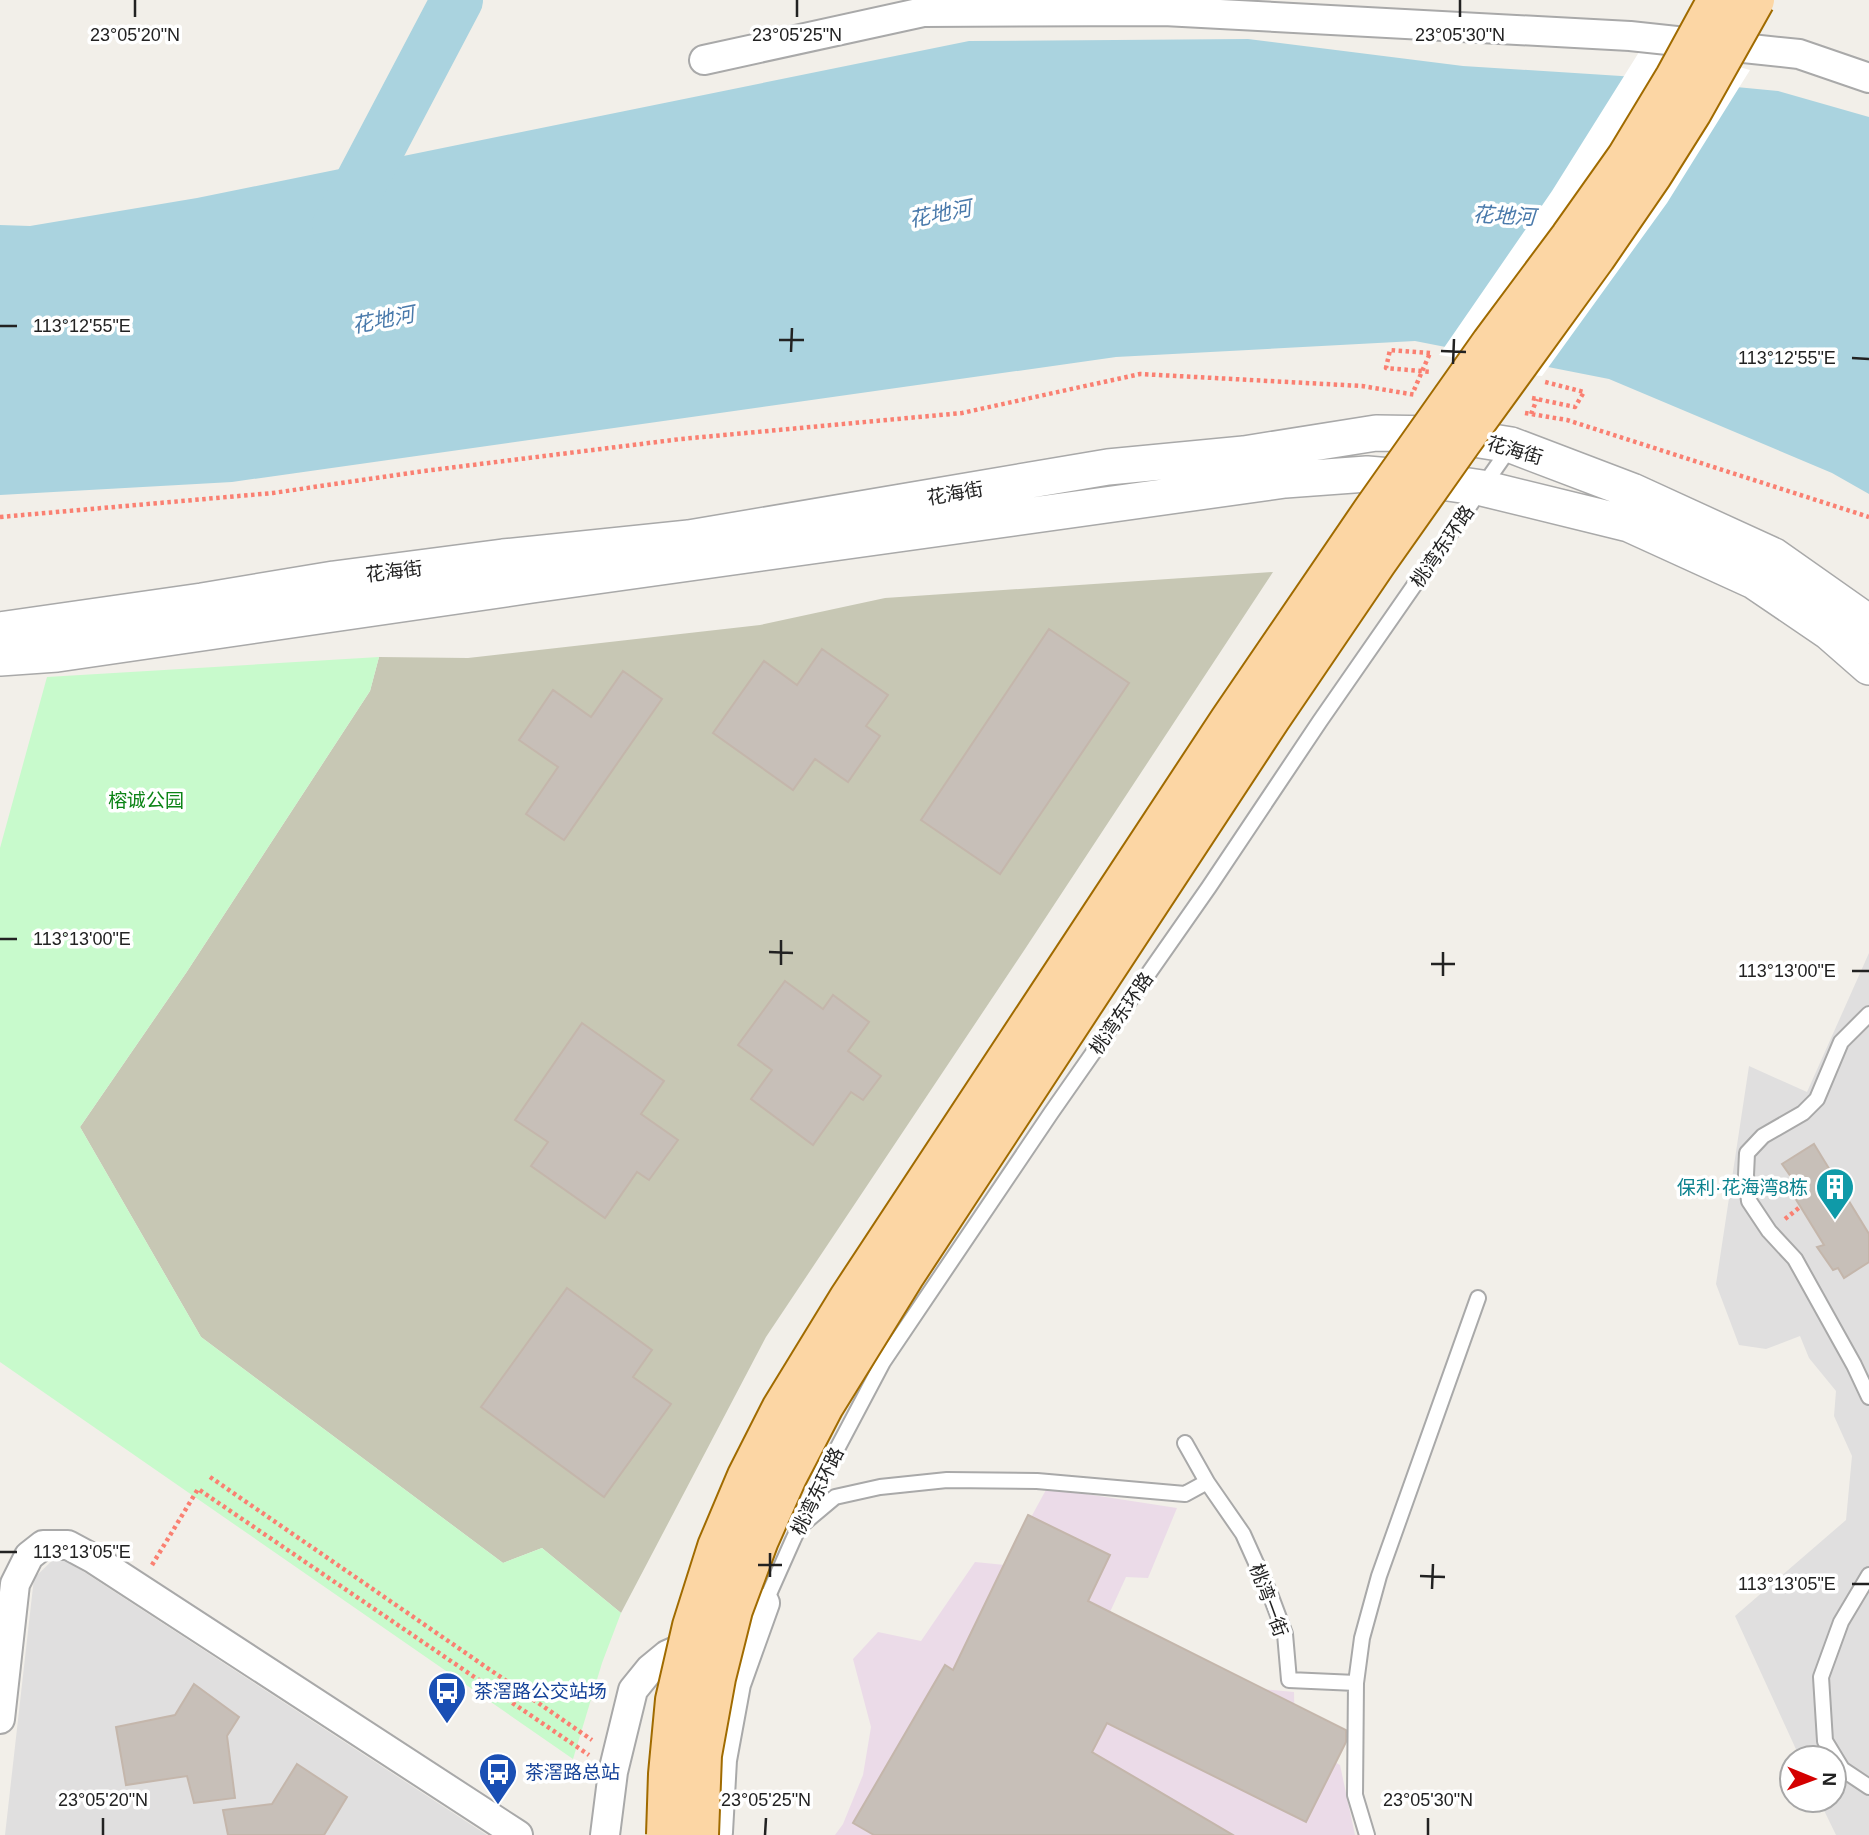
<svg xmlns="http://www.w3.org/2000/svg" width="1869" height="1835" viewBox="0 0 1869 1835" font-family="Helvetica,'Noto Sans SC',sans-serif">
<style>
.residential{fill:#e0dfdf}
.industrial{fill:#ebdbe8}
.construction{fill:#c7c7b4}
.park{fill:#c8facc}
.water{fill:#aad3df}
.pier{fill:#fff}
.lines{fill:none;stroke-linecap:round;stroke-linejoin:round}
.river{stroke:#aad3df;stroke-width:52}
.building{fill:#c7bfb8;stroke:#c4b6ab;stroke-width:2}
.service-casing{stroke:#a9a9a9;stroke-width:18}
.minor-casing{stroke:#a9a9a9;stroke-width:32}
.tertiary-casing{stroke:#a9a9a9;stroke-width:38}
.path{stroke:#fa8072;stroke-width:4.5;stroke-dasharray:3.5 3.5;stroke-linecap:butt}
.service{stroke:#fff;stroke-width:14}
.minor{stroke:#fff;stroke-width:28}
.tertiary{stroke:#fff;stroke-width:35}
.primary-bridge-casing{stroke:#a06b00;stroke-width:42;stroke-linecap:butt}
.path-bridge{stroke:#fa8072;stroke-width:4.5;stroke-dasharray:3.5 3.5;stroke-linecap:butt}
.primary-bridge{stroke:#fcd6a4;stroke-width:38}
.ticks{fill:none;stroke:#222;stroke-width:2.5}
.labels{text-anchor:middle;stroke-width:7;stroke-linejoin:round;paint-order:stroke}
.street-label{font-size:19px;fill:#222;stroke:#fff}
.park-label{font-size:19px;fill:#0c8416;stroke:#fff}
.culture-label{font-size:19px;fill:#0d838f;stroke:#fff;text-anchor:end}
.transit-label{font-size:19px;fill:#164399;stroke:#fff;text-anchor:start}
.water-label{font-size:21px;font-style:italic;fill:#4a7aab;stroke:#fff}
.ticks-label{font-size:18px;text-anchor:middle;fill:#222;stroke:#fff;stroke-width:7;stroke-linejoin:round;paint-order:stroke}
</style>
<rect width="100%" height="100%" fill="#f2efe9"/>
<!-- residential -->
<path class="residential" d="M1869,953V1835H1836L1819,1800H1834V1758H1800L1735,1616L1846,1520L1852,1456L1834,1416L1836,1391L1809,1358L1800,1336L1766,1349L1739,1345L1716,1284L1749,1066L1807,1092Z
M58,1555L487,1835H5L34,1578Z"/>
<!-- industrial -->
<path class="industrial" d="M1047,1488L1177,1508L1148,1578L1126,1577L1094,1647L1200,1683L1294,1692L1295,1741L1340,1765L1355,1835H835L843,1824L863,1775L871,1727L853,1659L878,1632L921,1641L975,1562L1005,1565Z"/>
<!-- construction -->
<path class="construction" d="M1273,572L1027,946L766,1337L621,1613L542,1548L503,1563L201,1337L80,1127L186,973L370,691L379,657L468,658L760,625L885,598Z"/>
<!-- park -->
<path class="park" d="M379,657L370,691L186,973L80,1127L201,1337L503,1563L542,1548L621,1613L602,1663L573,1759L0,1362V848L47,677Z"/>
<!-- water -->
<path class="water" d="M1248,39L1463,66L1621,76L1778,91L1869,117V494L1832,473L1609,379L1415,341L1116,357L232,482L0,495V225L30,226L197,198L969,41Z"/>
<!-- pier -->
<path class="pier" d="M1641,49L1721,62L1750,70L1667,203L1542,376L1512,373L1478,361L1439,355L1552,191Z"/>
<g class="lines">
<!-- river -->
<path class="river" d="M338,226L457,0"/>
</g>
<!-- building -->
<path class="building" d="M1049,629L1129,683L1000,874L921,820Z
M822,649L888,695L866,726L880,736L848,782L815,759L793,790L713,733L764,661L797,685Z
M623,671L662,699L564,840L526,814L558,767L519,740L553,690L591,717Z
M785,981L823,1009L833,995L869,1022L848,1051L881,1076L863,1100L851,1092L813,1145L751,1099L772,1070L738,1045Z
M582,1023L664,1081L641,1114L678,1140L649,1180L637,1172L605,1218L531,1166L548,1142L515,1120Z
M1814,1144L1869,1234V1262L1844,1278L1838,1268L1833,1270L1817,1247L1824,1245L1789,1188L1796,1184L1782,1164Z
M567,1288L652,1350L633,1377L671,1404L604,1497L481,1407Z
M1028,1515L1110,1555L1088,1601L1346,1730V1742L1306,1822L1107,1723L1092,1752L1233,1835H874L853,1823L945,1665L953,1670Z
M194,1684L239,1717L227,1736L235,1798L194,1803L187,1776L126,1785L116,1727L175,1715Z
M297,1764L347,1797L324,1835H228L223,1810L272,1804Z"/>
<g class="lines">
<defs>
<path id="service" d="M1869,1014L1841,1042L1817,1099L1803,1113L1763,1136L1747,1153L1746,1175L1749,1201L1769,1231L1795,1259L1854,1365L1869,1397
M1185,1443L1207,1482
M804,1523L835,1497L880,1487L947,1480L1037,1481L1185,1494L1207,1482L1243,1534L1270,1594L1285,1634L1289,1680L1356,1683L1355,1795L1367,1835
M1869,1575L1841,1622L1821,1677L1825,1741L1842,1769L1869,1787
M765,1603L793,1540L828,1466L883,1362L1051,1113L1209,887L1320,721L1511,446
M1356,1683L1362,1638L1379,1576L1478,1298"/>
<path id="minor" d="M704,60L923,12L1164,11L1630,36L1799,54L1869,78
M0,1719L15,1584L29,1556L43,1545H68L94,1559L518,1835
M718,1832L722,1760L736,1684L765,1603
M605,1835L613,1772L633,1690L650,1669L667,1655L710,1636L765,1603"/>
<path id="tertiary" d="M0,630L202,601L334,579L503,557L689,538L1108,467L1244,454L1376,433L1443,434L1511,445L1632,491L1774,556L1862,618L1869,626
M0,658L57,654L532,585L1285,480L1367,474L1414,478L1482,488L1629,524L1754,581L1829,632L1869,667"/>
</defs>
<!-- service casing -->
<use href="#service" class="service-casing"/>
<!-- minor casing -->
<use href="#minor" class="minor-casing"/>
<!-- tertiary casing -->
<use href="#tertiary" class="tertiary-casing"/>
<!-- path -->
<path class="path" d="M1414,390L1430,353
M1525,413L1567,420L1869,517
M1531,414L1537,399
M0,517L273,493L424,471L681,439L962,413L1140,374L1362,386L1416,395
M1785,1219L1800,1207
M210,1477L592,1740
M152,1565L198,1489L589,1755"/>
<!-- service -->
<use href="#service" class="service"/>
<!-- minor -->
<use href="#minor" class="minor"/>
<!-- tertiary -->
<use href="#tertiary" class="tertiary"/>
<defs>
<path id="primary-bridge" d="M666,1835L668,1774L675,1700L692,1626L717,1547L747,1476L781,1409L849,1298L1229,721L1373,510L1491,343L1570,237L1626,158L1675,77L1717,0
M699,1835L702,1755L716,1678L733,1610L759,1540L787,1477L824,1406L905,1275L1271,718L1377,562L1461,443L1596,257L1653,174L1692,112L1755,0"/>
</defs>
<!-- primary-bridge casing -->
<use href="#primary-bridge" class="primary-bridge-casing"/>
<!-- path-bridge -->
<path class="path-bridge" d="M1430,353L1390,350L1386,368L1432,372
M1532,398L1575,407L1584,392L1545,382"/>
<!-- primary-bridge -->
<use href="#primary-bridge" class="primary-bridge"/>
</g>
<!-- ticks -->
<path class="ticks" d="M135,17V0M797,17V0M1460,17V0M0,326H17M779,340H804M1441,351L1466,352M791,352L792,328M1852,358L1869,359M1453,364L1454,339M0,939H17M769,952L793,953M1431,964H1455M781,965V940M1852,971H1869M1443,976V952M0,1552H17M758,1565H782M1420,1576L1445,1577M770,1577V1553M1852,1584H1869M1432,1589L1433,1564M103,1835V1818M765,1835L766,1818M1428,1835V1818"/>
<!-- icons -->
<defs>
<symbol id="building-pin" viewBox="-11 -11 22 30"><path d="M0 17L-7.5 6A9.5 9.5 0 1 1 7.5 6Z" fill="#0f9aa8" stroke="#fff"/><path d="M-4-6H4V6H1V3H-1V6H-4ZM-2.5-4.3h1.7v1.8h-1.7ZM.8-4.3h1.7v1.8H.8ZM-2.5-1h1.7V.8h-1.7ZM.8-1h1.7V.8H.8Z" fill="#fff"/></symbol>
<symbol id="bus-pin" viewBox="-11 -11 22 30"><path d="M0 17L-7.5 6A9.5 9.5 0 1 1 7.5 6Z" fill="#1a4fb4" stroke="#fff"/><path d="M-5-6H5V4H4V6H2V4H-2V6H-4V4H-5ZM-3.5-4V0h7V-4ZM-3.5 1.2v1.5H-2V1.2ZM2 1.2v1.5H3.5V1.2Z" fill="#fff"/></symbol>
</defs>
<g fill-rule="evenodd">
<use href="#building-pin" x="1813" y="1165" width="44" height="60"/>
<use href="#bus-pin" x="425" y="1669" width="44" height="60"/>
<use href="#bus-pin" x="476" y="1750" width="44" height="60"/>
</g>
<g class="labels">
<!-- street labels -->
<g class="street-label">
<text transform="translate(1515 450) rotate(16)" y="7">花海街</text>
<text transform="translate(955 493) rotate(-10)" y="7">花海街</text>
<text transform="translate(1442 546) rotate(-55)" y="7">桃湾东环路</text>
<text transform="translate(394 571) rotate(-7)" y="7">花海街</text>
<text transform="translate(1121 1013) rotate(-55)" y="7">桃湾东环路</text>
<text transform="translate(817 1491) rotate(-64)" y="7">桃湾东环路</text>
<text transform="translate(1269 1600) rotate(70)" y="7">桃湾一街</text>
</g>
<!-- park labels -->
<g class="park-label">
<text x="146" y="807">榕诚公园</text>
</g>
<!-- culture labels -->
<g class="culture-label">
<text x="1808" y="1194">保利·花海湾8栋</text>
</g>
<!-- transit labels -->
<g class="transit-label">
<text x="474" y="1698">茶滘路公交站场</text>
<text x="525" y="1779">茶滘路总站</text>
</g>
<!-- water labels -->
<g class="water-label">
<text transform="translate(940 214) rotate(-11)" y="7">花地河</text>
<text transform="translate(1504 216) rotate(3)" y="7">花地河</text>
<text transform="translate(383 320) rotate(-11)" y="7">花地河</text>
</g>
</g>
<g class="ticks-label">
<text x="135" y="41">23°05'20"N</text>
<text x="797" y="41">23°05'25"N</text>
<text x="1460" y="41">23°05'30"N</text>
<text x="82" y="332">113°12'55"E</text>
<text x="1787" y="364">113°12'55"E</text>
<text x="82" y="945">113°13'00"E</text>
<text x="1787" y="977">113°13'00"E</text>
<text x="82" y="1558">113°13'05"E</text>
<text x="1787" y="1590">113°13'05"E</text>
<text x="103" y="1806">23°05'20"N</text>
<text x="766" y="1806">23°05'25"N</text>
<text x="1428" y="1806">23°05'30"N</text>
</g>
<!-- north arrow -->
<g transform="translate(1813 1779) rotate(91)"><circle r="33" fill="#ffffff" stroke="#a7a7a7" stroke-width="2"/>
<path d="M0-5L12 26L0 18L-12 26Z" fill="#d40000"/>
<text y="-10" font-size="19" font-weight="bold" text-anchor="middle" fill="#222222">N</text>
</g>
</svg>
